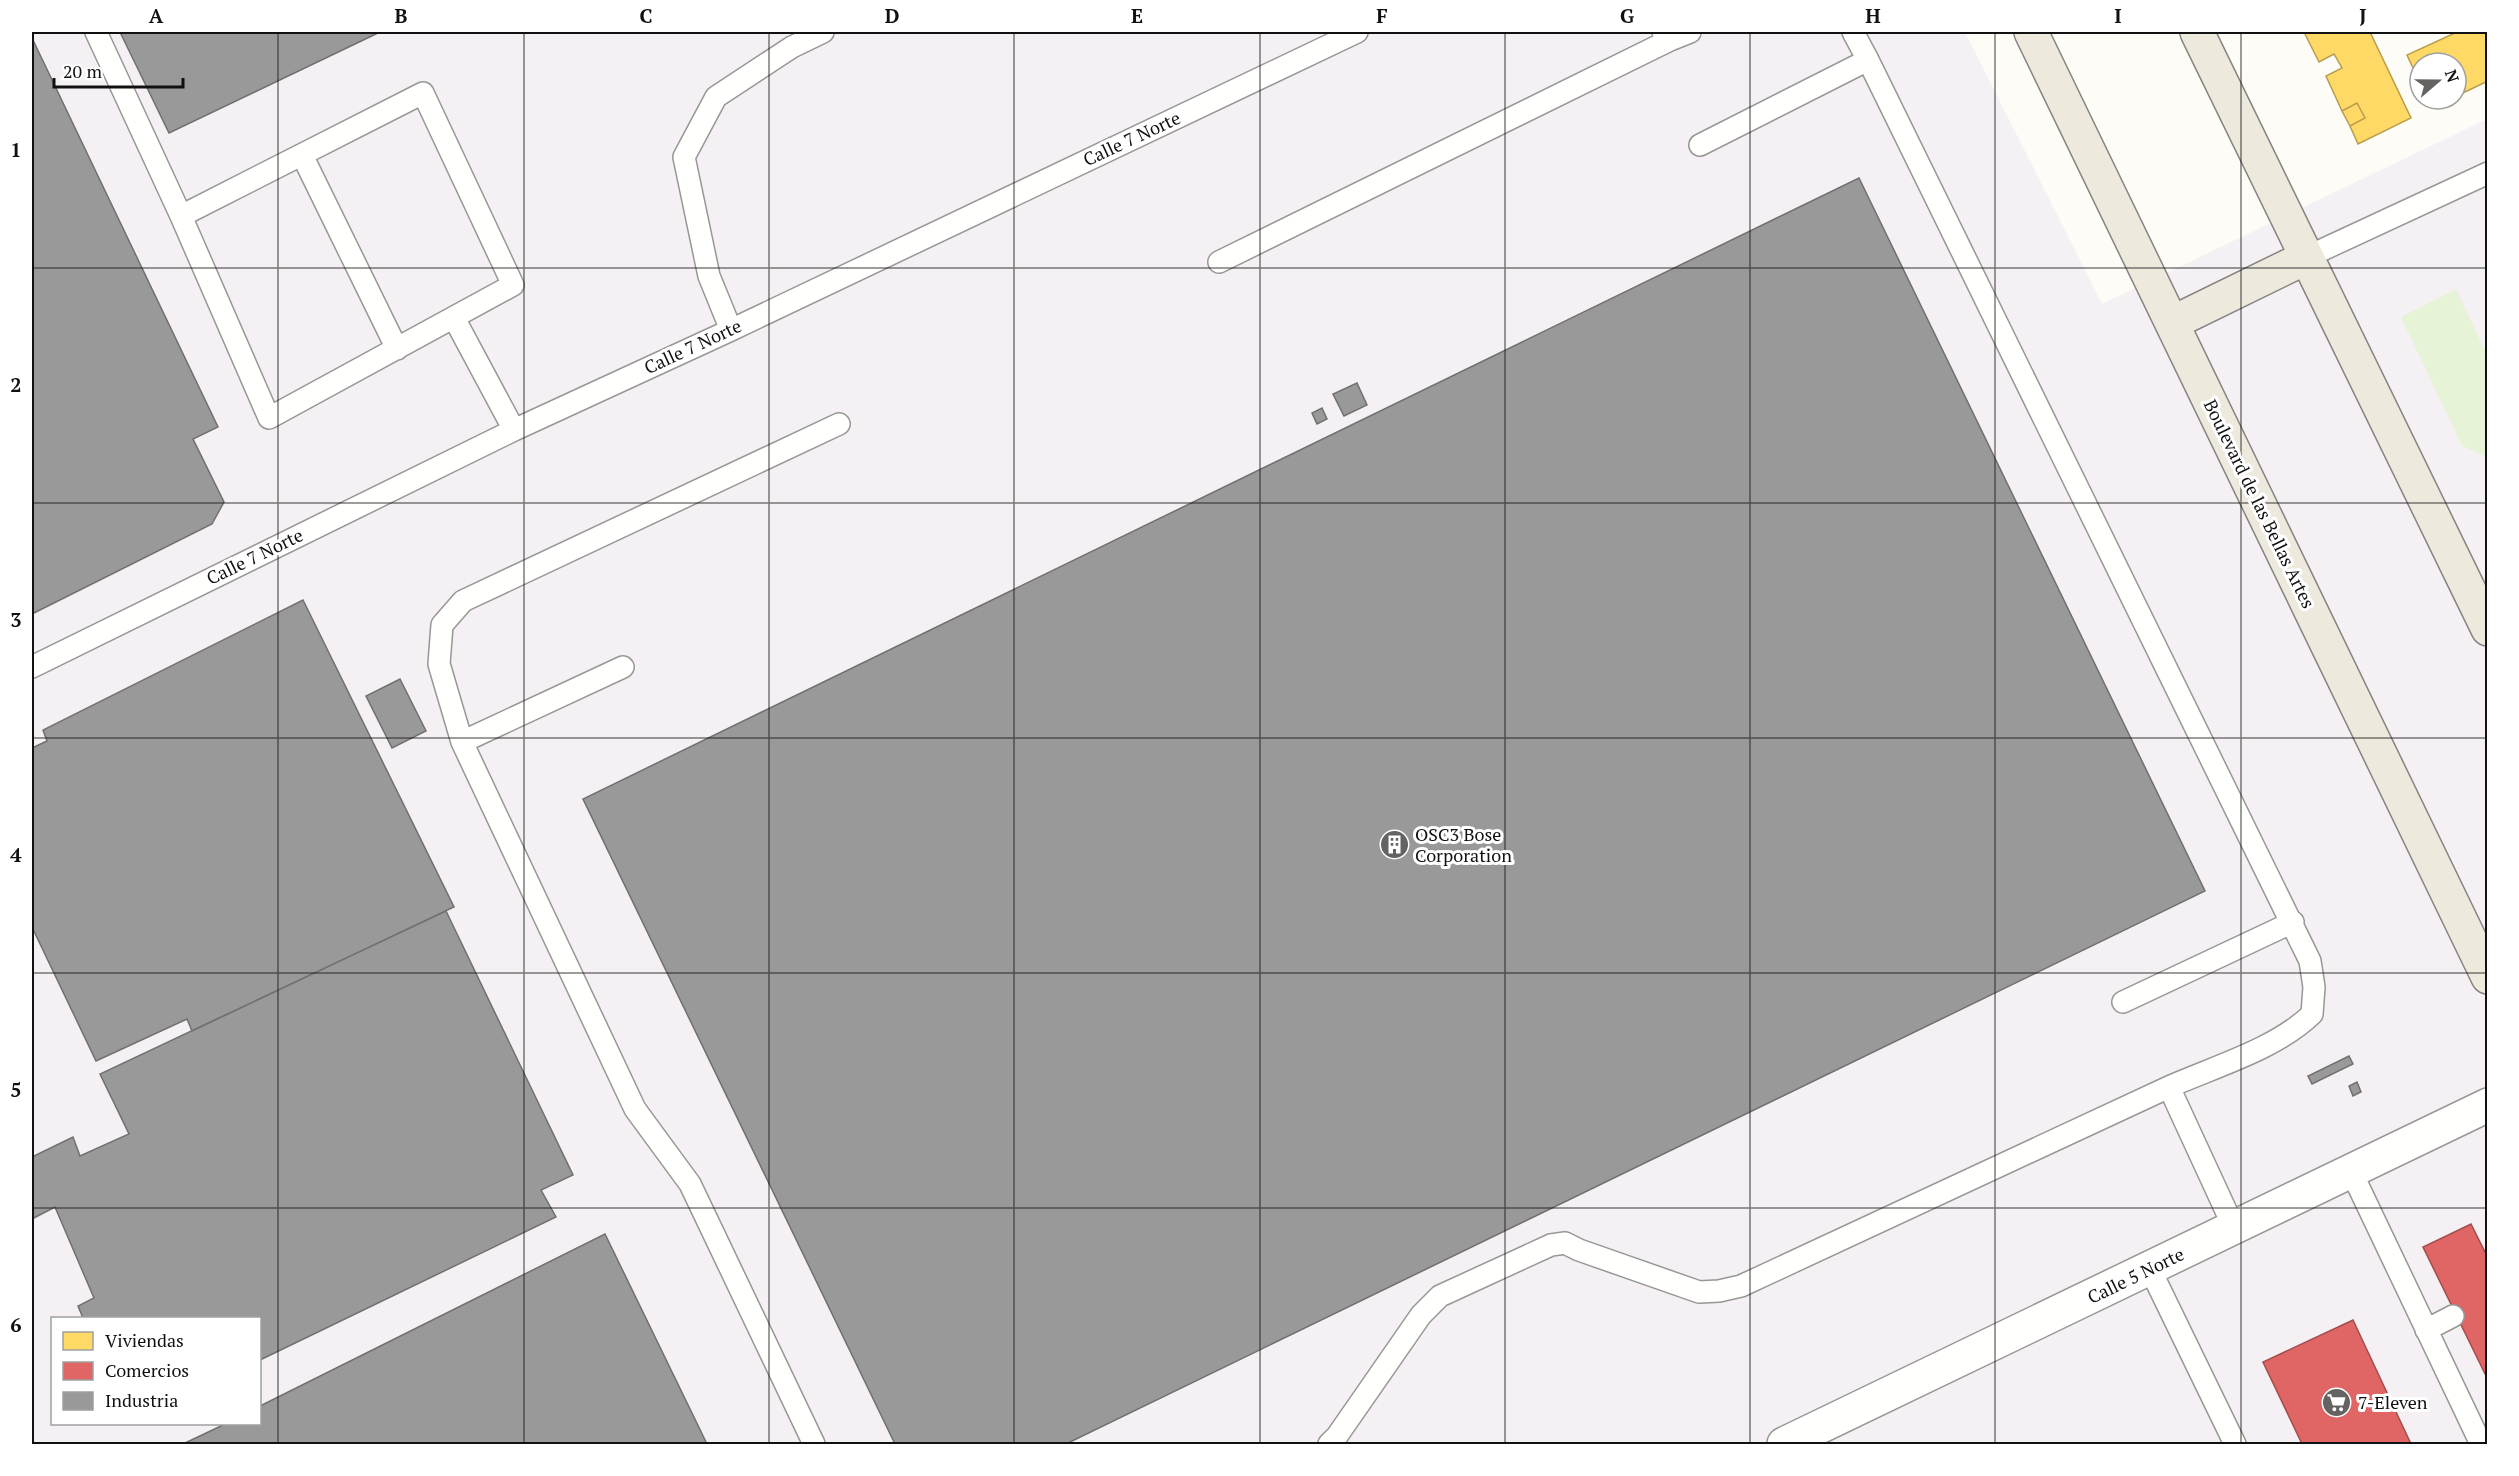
<svg xmlns="http://www.w3.org/2000/svg" width="2519" height="1476" viewBox="0 0 2519 1476" font-family="'PT Serif',serif">
<style>
.industrial{fill:#f5f0f3;fill-rule:evenodd}
.green{fill:#e7f3d7}
.homes{fill:#ffd966;stroke:#b89d4c;stroke-width:1.5}
.shops{fill:#e06666;stroke:#a24c4c;stroke-width:1.5}
.industry{fill:#999;stroke:#707070;stroke-width:1.5}
.lines{fill:none;stroke-linecap:round;stroke-linejoin:round}
.service-casing{stroke:#979795;stroke-width:24}
.tertiary-casing{stroke:#979795;stroke-width:36}
.primary-casing{stroke:#858482;stroke-width:36}
.service{stroke:#fffffe;stroke-width:21}
.tertiary{stroke:#fffffe;stroke-width:33}
.primary{stroke:#ede9dc;stroke-width:33}
.grid{fill:none;stroke:#111;stroke-width:1.5;stroke-opacity:0.55}
.labels{text-anchor:middle;stroke-width:6;stroke-linejoin:round;paint-order:stroke}
.street-label{font-size:18px;fill:#111;stroke:#fff}
.poi-label{font-size:18px;fill:#111;stroke:#fff;text-anchor:start}
.neatline{fill:none;stroke:#111;stroke-width:2}
.grid-label{font-size:20px;text-anchor:middle;font-weight:bold;fill:#111}
</style>
<rect width="100%" height="100%" fill="#fdfcf7"/>
<!-- industrial -->
<path class="industrial" d="M32,32H1965L2102,304L2487,119V1444H32ZM52,1318H260V1424H52Z"/>
<!-- green -->
<path class="green" d="M2456,289L2487,355V457L2462,446L2401,317Z"/>
<!-- homes -->
<path class="homes" d="M2304,32H2370L2411,118L2358,144L2350,126L2365,118L2357,103L2342,111L2326,76L2342,68L2334,54L2319,62Z
M2457,32H2488V81L2465,92L2459,78L2456,80V63H2420V83L2407,55Z
M2459,78L2465,92L2456,97V80Z
M2427,99H2449V100L2432,108Z
M2357,103L2365,118L2350,126L2342,111Z"/>
<!-- shops -->
<path class="shops" d="M2471,1224L2488,1258V1380L2423,1247Z
M2353,1320L2411,1444H2302L2263,1362Z"/>
<!-- industry -->
<path class="industry" d="M120,32H380L169,133Z
M32,38L218,427L193,439L224,502L212,524L32,614Z
M1859,178L2205,891L1066,1444H895L583,799Z
M1357,383L1367,405L1344,416L1333,394Z
M1322,408L1327,419L1317,424L1312,413Z
M303,600L454,907L192,1031L187,1019L96,1061L32,927V748L47,741L43,730Z
M400,679L426,731L392,748L366,696Z
M446,911L573,1175L541,1190L556,1217L260,1360V1318H83L78,1306L94,1298L55,1207L32,1219V1157L73,1137L80,1156L129,1134L100,1074Z
M2349,1056L2353,1064L2312,1084L2308,1076Z
M2357,1082L2361,1092L2353,1096L2349,1086Z
M605,1234L707,1444H183L225,1424H260V1406Z"/>
<g class="lines">
<defs>
<path id="service" d="M96,32L181,216
M1663,32L1670,40L1690,32
M1853,32L1868,60
M423,93L513,285L269,418L181,216Z
M1700,145L1868,60L2310,961L2314,987L2312,1014C2276,1049 2216,1066 2169,1087L2234,1228
M302,155L397,349
M2307,257L2488,173
M1219,262L1670,40
M454,318L514,430
M731,330L709,276L684,157L716,97L792,47L823,32
M32,667L514,430L731,330L1357,32
M462,742L623,667
M2123,1002L2293,922
M2351,1171L2481,1444
M2150,1269L2235,1444
M2426,1330L2453,1316
M814,1444L690,1184L635,1109L462,742L439,664L442,625L463,601L839,424
M1329,1444L1337,1436L1421,1315L1440,1296L1551,1245L1565,1243L1579,1250L1699,1292L1719,1291L1741,1286L2169,1087"/>
<path id="tertiary" d="M1784,1444L2488,1105"/>
<path id="primary" d="M2031,32L2488,977
M2197,32L2488,629
M2172,323L2307,257"/>
</defs>
<!-- service casing -->
<use href="#service" class="service-casing"/>
<!-- tertiary casing -->
<use href="#tertiary" class="tertiary-casing"/>
<!-- primary casing -->
<use href="#primary" class="primary-casing"/>
<!-- service -->
<use href="#service" class="service"/>
<!-- tertiary -->
<use href="#tertiary" class="tertiary"/>
<!-- primary -->
<use href="#primary" class="primary"/>
</g>
<!-- grid -->
<path class="grid" d="M278,32V1444M524,32V1444M769,32V1444M1014,32V1444M1260,32V1444M1505,32V1444M1750,32V1444M1995,32V1444M2241,32V1444M32,268H2488M32,503H2488M32,738H2488M32,973H2488M32,1208H2488"/>
<!-- icons -->
<defs>
<symbol id="building-disc" viewBox="-11 -11 22 22"><circle r="9.5" fill="#646362" stroke="#fff"/><path d="M-4-6H4V6H1V3H-1V6H-4ZM-2.5-4.3h1.7v1.8h-1.7ZM.8-4.3h1.7v1.8H.8ZM-2.5-1h1.7V.8h-1.7ZM.8-1h1.7V.8H.8Z" fill="#fff"/></symbol>
<symbol id="supermarket-disc" viewBox="-11 -11 22 22"><circle r="9.5" fill="#646362" stroke="#fff"/><path d="M-6-5.5h2.5l.6 2H6L4.5 2H-2.5L-4.4-4H-6ZM-1.5 3.2a1.3 1.3 0 1 0 .1 0ZM3 3.2a1.3 1.3 0 1 0 .1 0Z" fill="#fff"/></symbol>
</defs>
<g fill-rule="evenodd">
<use href="#building-disc" x="1378" y="828" width="33" height="33"/>
<use href="#supermarket-disc" x="2320" y="1386" width="33" height="33"/>
</g>
<g class="labels">
<!-- street labels -->
<g class="street-label">
<text transform="translate(1132 139) rotate(-25)" y="6">Calle 7 Norte</text>
<text transform="translate(693 347) rotate(-25)" y="6">Calle 7 Norte</text>
<text transform="translate(2259 504) rotate(64)" y="6">Boulevard de las Bellas Artes</text>
<text transform="translate(255 557) rotate(-26)" y="6">Calle 7 Norte</text>
<text transform="translate(2136 1276) rotate(-26)" y="6">Calle 5 Norte</text>
</g>
<!-- poi labels -->
<g class="poi-label">
<text x="1415" y="841">OSC3 Bose<tspan x="1415" dy="21">Corporation</tspan></text>
<text x="2358" y="1409">7-Eleven</text>
</g>
</g>
<!-- border -->
<rect width="2519" height="1476" fill="none" stroke="#ffffff" stroke-width="66"/>
<!-- legend -->
<rect x="51" y="1317" width="210" height="108" fill="#ffffff" stroke="#a0a0a0" stroke-width="1.5"/>
<rect x="63" y="1332" width="30" height="18" fill="#ffd966" stroke="#a0a0a0" stroke-width="1.5"/>
<text x="105" y="1347" font-size="18" fill="#111111">Viviendas</text>
<rect x="63" y="1362" width="30" height="18" fill="#e06666" stroke="#a0a0a0" stroke-width="1.5"/>
<text x="105" y="1377" font-size="18" fill="#111111">Comercios</text>
<rect x="63" y="1392" width="30" height="18" fill="#999999" stroke="#a0a0a0" stroke-width="1.5"/>
<text x="105" y="1407" font-size="18" fill="#111111">Industria</text>
<!-- north arrow -->
<g transform="translate(2438 81) rotate(70)"><circle r="28" fill="#ffffff" stroke="#a0a0a0" stroke-width="1.5"/>
<path d="M0-4.5L10 22L0 15L-10 22Z" fill="#646362"/>
<text y="-9" font-size="16" font-weight="bold" text-anchor="middle" fill="#111111">N</text>
</g>
<!-- scale -->
<path d="M54 78v9h129v-9" fill="none" stroke="#111111" stroke-width="3"/>
<text x="63" y="78" font-size="18" fill="#111111" stroke="#ffffff" stroke-width="4.5" paint-order="stroke">20 m</text>
<rect x="33" y="33" width="2453" height="1410" class="neatline"/>
<g class="grid-label">
<text x="156" y="23">A</text>
<text x="401" y="23">B</text>
<text x="646" y="23">C</text>
<text x="892" y="23">D</text>
<text x="1137" y="23">E</text>
<text x="1382" y="23">F</text>
<text x="1627" y="23">G</text>
<text x="1873" y="23">H</text>
<text x="2118" y="23">I</text>
<text x="2363" y="23">J</text>
<text x="16" y="157">1</text>
<text x="16" y="392">2</text>
<text x="16" y="627">3</text>
<text x="16" y="862">4</text>
<text x="16" y="1097">5</text>
<text x="16" y="1332">6</text>
</g>
</svg>
